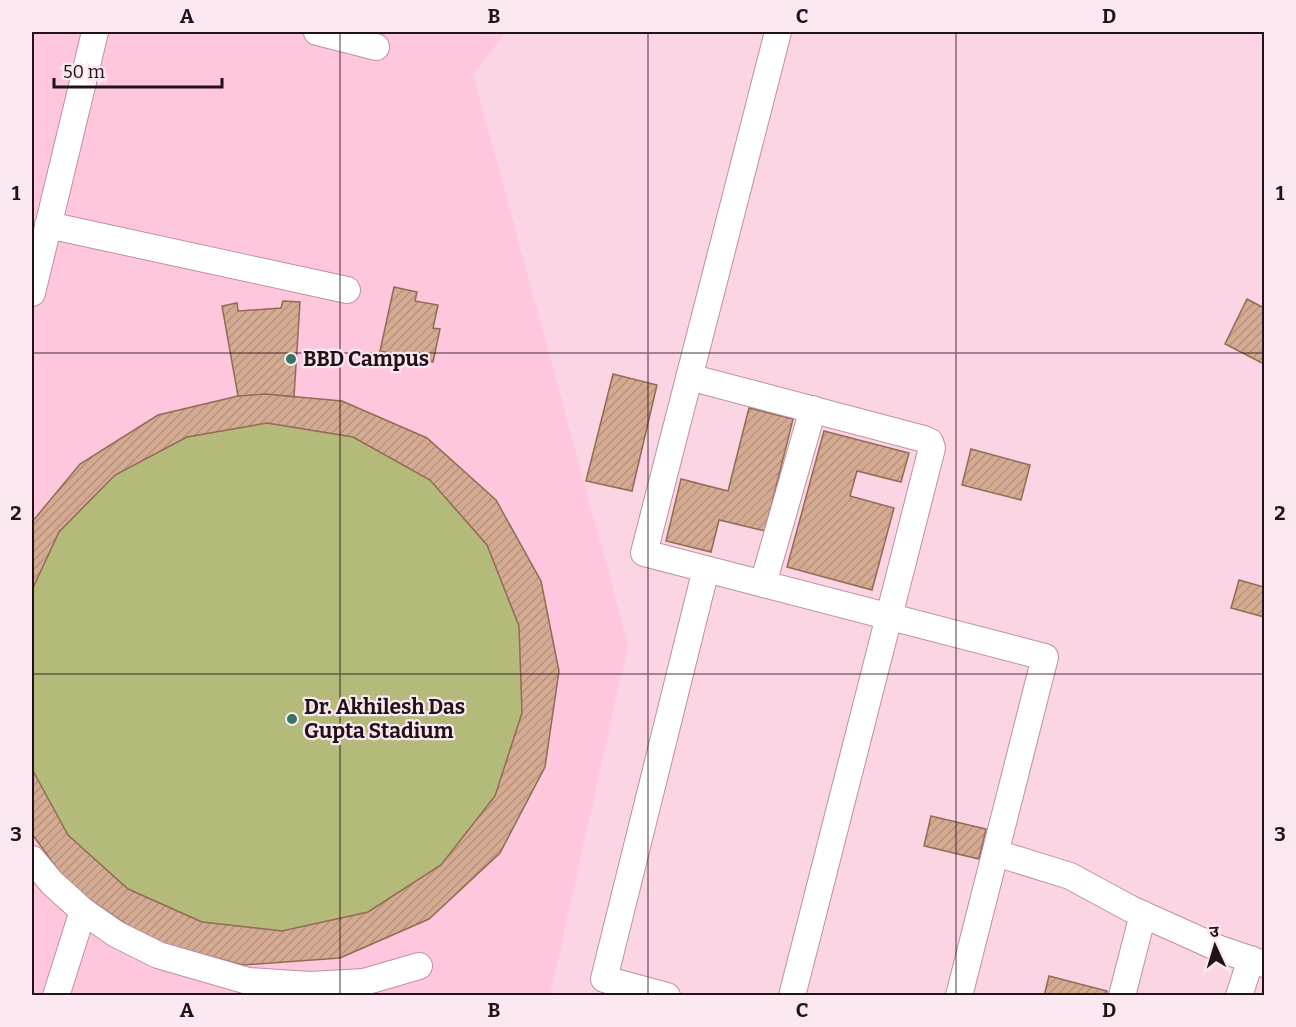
<svg xmlns="http://www.w3.org/2000/svg" width="1296" height="1027" viewBox="0 0 1296 1027" font-family="Bitter,'Noto Sans Devanagari',serif">
<style>
.built{fill:#ffc7dd}
.pitch{fill:#b4ba7a}
.building{fill:url(#building-hatch);stroke:#916b54;stroke-width:1.5}
.lines{fill:none;stroke-linecap:round;stroke-linejoin:round}
.street-casing{stroke:#bd90a2;stroke-width:28}
.street{stroke:#fff;stroke-width:26}
.grid{fill:none;stroke:#211118;stroke-width:1.5;stroke-opacity:0.55}
.poi-dot{fill:#357564;stroke:#fce8f0;stroke-width:2}
.labels{text-anchor:middle;stroke-width:4.5;stroke-linejoin:round;paint-order:stroke}
.poi-label{font-size:21px;font-weight:bold;fill:#211118;stroke:#fce8f0;text-anchor:start}
.neatline{fill:none;stroke:#211118;stroke-width:2}
.grid-label{font-size:20px;text-anchor:middle;font-weight:bold;fill:#211118}
</style>
<defs>
<pattern id="building-hatch" width="6" height="6" patternUnits="userSpaceOnUse" patternTransform="scale(1.5)"><rect width="6" height="6" fill="#d4ab92"/><path d="M-1 1l2-2M0 6l6-6M5 7l2-2" fill="none" stroke="#b6927d"/></pattern>
</defs>
<rect width="100%" height="100%" fill="#fcd5e4"/>
<!-- built -->
<path class="built" d="M32,32H506L473,74L628,644L550,995H32Z"/>
<!-- pitch -->
<path class="pitch" d="M266,394L496,500L541,581L559,671L545,767L500,853L429,919L340,958L243,965L149,940L69,885L32,834V522L80,464L158,415L238,396Z"/>
<!-- building -->
<path class="building" d="M394,287L417,292L415,301L438,305L433,328L440,329L433,362L380,351Z
M1247,299L1264,308V364L1225,344Z
M283,301L300,302L294,397L266,394L238,396L222,306L237,303L238,311L281,308Z
M613,374L657,385L632,491L586,481Z
M266,394L342,401L427,438L496,500L541,581L559,671L545,767L500,853L429,919L340,958L243,965L149,940L69,885L32,834V769L68,835L128,889L202,922L282,931L368,912L441,865L495,796L522,713L519,626L487,545L430,480L353,437L267,423L187,437L115,475L59,532L32,590V522L80,464L158,415L238,396Z
M749,408L793,419L765,531L719,520L711,552L666,541L681,479L728,491Z
M824,431L909,453L901,482L857,471L850,496L894,508L872,590L787,567Z
M971,449L1030,465L1021,500L962,485Z
M1239,580L1264,587V617L1231,608Z
M931,816L986,829L979,859L924,846Z
M1049,976L1107,991L1106,996H1044Z"/>
<g class="lines">
<defs>
<path id="street" d="M317,32L376,47
M778,32L644,553L1045,657L959,996
M48,225L347,290
M32,293L95,32
M689,377L924,439L930,442L932,448L792,996
M763,584L813,409
M996,853L1070,876L1131,909L1220,949L1264,964
M32,859L52,883L83,911L116,934L158,955L248,981L310,985L364,982L419,966
M56,996L83,911
M667,996L604,979L706,569
M1122,996L1143,914
M1239,996L1251,959"/>
</defs>
<!-- street casing -->
<use href="#street" class="street-casing"/>
<!-- street -->
<use href="#street" class="street"/>
</g>
<!-- grid -->
<path class="grid" d="M340,32V996M648,32V996M956,32V996M32,353H1264M32,674H1264"/>
<!-- markers -->
<g class="poi-dot">
<circle cx="291" cy="359" r="6"/>
<circle cx="292" cy="719" r="6"/>
</g>
<g class="labels">
<!-- poi labels -->
<g class="poi-label">
<text x="303" y="366">BBD Campus</text>
<text x="304" y="714">Dr. Akhilesh Das<tspan x="304" dy="24">Gupta Stadium</tspan></text>
</g>
</g>
<!-- border -->
<rect width="1296" height="1027" fill="none" stroke="#fce8f0" stroke-width="66"/>
<!-- north arrow -->
<g transform="translate(1215 946) rotate(356)" stroke="#fce8f0" stroke-width="4.5" paint-order="stroke">
<path d="M0-4.5L10 22L0 15L-10 22Z" fill="#211118"/>
<text y="-9" font-size="16" font-weight="bold" text-anchor="middle" fill="#211118">उ</text>
</g>
<!-- scale -->
<path d="M54 78v9h168v-9" fill="none" stroke="#211118" stroke-width="3"/>
<text x="63" y="78" font-size="18" fill="#211118" stroke="#fce8f0" stroke-width="4.5" paint-order="stroke">50 m</text>
<rect x="33" y="33" width="1230" height="961" class="neatline"/>
<g class="grid-label">
<text x="187" y="23">A</text>
<text x="494" y="23">B</text>
<text x="802" y="23">C</text>
<text x="1109" y="23">D</text>
<text x="16" y="200">1</text>
<text x="1280" y="200">1</text>
<text x="16" y="520">2</text>
<text x="1280" y="520">2</text>
<text x="16" y="841">3</text>
<text x="1280" y="841">3</text>
<text x="187" y="1017">A</text>
<text x="494" y="1017">B</text>
<text x="802" y="1017">C</text>
<text x="1109" y="1017">D</text>
</g>
</svg>
